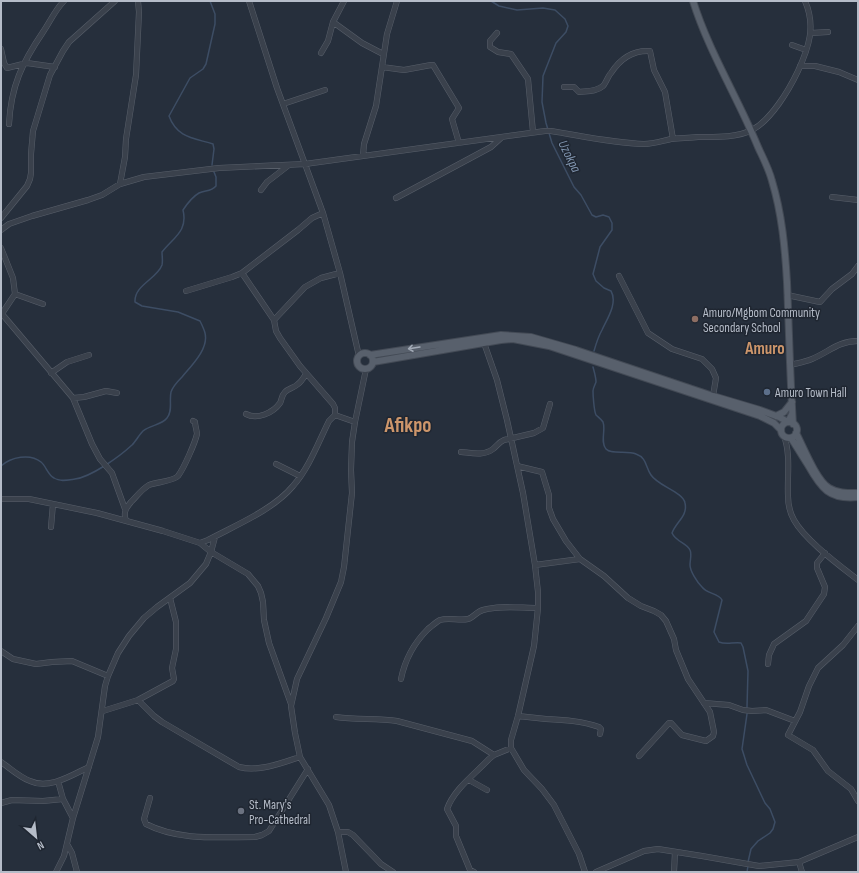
<svg xmlns="http://www.w3.org/2000/svg" width="859" height="873" viewBox="0 0 859 873" font-family="'Sofia Sans Condensed',sans-serif">
<style>
.lines{fill:none;stroke-linecap:round;stroke-linejoin:round}
.stream{stroke:#3d4d64;stroke-width:1.5}
.minor-casing{stroke:#585f6a;stroke-width:6}
.major-casing{stroke:#434a55;stroke-width:8}
.minor{stroke:#3a414c;stroke-width:5}
.major{stroke:#58606c;stroke-width:6}
.oneway{stroke:#a2aab6}
.education-dot{fill:#8d6e63;stroke:#1f2631;stroke-width:1.5}
.service-dot{fill:#5c6f8a;stroke:#1f2631;stroke-width:1.5}
.worship-dot{fill:#6b7280;stroke:#1f2631;stroke-width:1.5}
.labels{text-anchor:middle;stroke-width:3;stroke-linejoin:round;paint-order:stroke}
.poi-label{font-size:13px;fill:#b5bcc8;stroke:#1f2631;text-anchor:start}
.water-label{font-size:14px;font-style:italic;fill:#7f93ad;stroke:#1f2631}
.district-label{font-size:17px;font-weight:bold;fill:#cd966b;stroke:#1f2631}
.town-label{font-size:21px;font-weight:bold;fill:#cd966b;stroke:#1f2631}
</style>
<rect width="100%" height="100%" fill="#262f3c"/>
<g class="lines">
<!-- stream -->
<path class="stream" d="M210,1L215,14V24L206,64L203,69L190,78L169,116C177,138 194,138 213,144L214,149L212,165
M491,1L499,6L517,10L543,8L555,10L565,19L568,26L566,32L556,43L543,76L542,102L546,123L552,143L574,187L581,195L592,215L596,217L603,215L609,217L612,223V230L600,247L593,274L596,281L604,288L611,291C618,303 607,319 602,330C598,337 596,344 594,351
M593,367C594,371 596,377 596,382C595,385 593,388 593,391C593,395 594,411 596,415C598,417 601,419 603,422C606,430 600,442 606,449C611,455 628,450 636,454C647,458 645,466 651,475C658,486 683,492 685,503C688,516 676,522 672,533C676,542 687,543 690,550C692,554 690,560 690,565C690,571 697,582 702,587C707,594 718,593 722,600L714,632L719,642C726,645 733,642 741,643L743,647L748,671L747,707
M1,466C11,457 30,453 41,462C46,466 48,475 54,478C60,482 68,480 75,479C91,477 119,457 132,445C136,441 139,435 143,431C150,425 162,425 167,418C173,411 169,401 171,392C173,386 178,381 182,377C191,366 209,349 205,333C204,329 202,325 200,321L178,312L142,306L135,302C134,285 157,279 162,265C163,261 162,256 162,252C174,237 188,231 183,210C187,204 192,197 199,193C205,190 211,192 216,186V177L214,172
M747,714L742,749L747,765L765,803L770,809L775,822L773,829L770,833L758,841L751,849L748,862
M747,872L748,866"/>
<defs>
<path id="minor" d="M249,1L277,88L323,213L340,273L359,356
M333,22L362,43L383,54
M497,33L490,41V47L498,52L511,54L528,79L533,132
M811,33L828,32
M792,45L806,50
M1,49L4,63L7,68L27,63L55,67
M321,53L328,41L333,22L344,1
M800,66H815L839,72L858,80
M382,67L404,70L431,65H433L459,108L452,119L459,143
M564,87H574L579,92C587,91 596,92 603,86C606,83 608,76 611,73C620,59 633,50 650,51L654,70L665,92L673,139
M283,104L325,90
M9,124C11,86 22,63 43,32C50,22 55,10 64,1
M363,156L364,144L376,106L387,34L397,1
M120,184L125,157L126,139L136,75L139,12L138,1
M261,190L267,182L289,165
M832,197L858,200
M396,198L478,154L491,147L501,138
M1,218L27,186L30,179L31,173V154L33,131L50,75L63,51L69,42L115,1
M1,230L9,224L32,216L88,200L102,195L120,184L144,177L219,168L305,164L545,131H551C582,136 613,143 644,144C653,144 662,141 671,139C680,138 689,138 698,137C715,137 736,138 752,130C771,120 789,90 798,71C809,47 816,26 805,1
M1,248L13,278L15,294L1,315
M242,273L274,320L276,331L280,338L300,366L333,404L335,408V415
M619,276L648,333L672,349L702,359L712,369L716,378L713,396
M186,291L232,277L242,273L298,230L312,218L323,213
M15,294L43,304
M787,295L820,302L832,289L852,274L858,266
M2,314L73,398L92,444L100,459L112,473L125,509
M274,320L305,287L321,278L340,273
M483,340L497,380L507,420L523,493L535,565L538,592V608L534,646L518,716L511,740V748L524,770L542,789L554,805L579,854L585,872
M790,365C798,363 805,362 812,359C829,352 838,341 858,341
M51,373L67,362L89,355
M73,398L84,397L106,391L117,393
M246,414C257,420 273,413 280,403C282,400 281,396 285,392C289,388 294,388 298,384C301,382 304,377 306,374
M784,436C791,455 787,476 788,496C788,504 790,513 794,520C805,540 839,565 858,580
M461,452C472,453 484,456 493,449C497,446 499,442 504,440L534,433L543,428L550,404
M276,464L300,476
M517,466L542,472L549,495V508L553,519L566,541L580,559L604,576L628,598L641,606L654,611L661,615L666,621L674,639L676,650L688,679L710,712L714,732L713,736L706,741L682,735L671,723H669L639,756
M1,499H29L97,513L163,531L200,543L211,552L248,574L258,586L261,593L263,602L264,620L269,643L291,704
M126,521C123,512 126,508 131,502C137,496 142,489 149,485C157,482 174,481 178,476C184,468 195,443 197,434C197,431 195,426 195,422L193,421
M51,527L53,504
M200,543L208,540C236,525 273,510 293,486C309,468 318,443 329,421L335,415L355,422
M535,565L580,559
M858,626L843,645L818,668L809,686L800,712L788,735L813,750L828,771L851,789L858,801
M1,651L13,659L36,664L52,662L72,661L108,676
M768,664L769,655L774,644L806,621L824,594L825,587L817,568V563L825,553
M401,679C405,659 414,643 428,629C432,626 436,622 440,620C449,617 459,621 468,619C473,618 476,612 483,610C500,605 520,608 538,608
M138,700L154,716L162,722L239,767C259,772 282,763 300,757
M704,703L729,705L743,710L752,711L766,710L795,721
M103,711L138,700L173,681L174,679L172,668L176,649V622L170,598
M518,716C527,717 537,718 546,719C565,720 582,721 599,727L601,729L600,734
M336,717C357,720 377,718 397,721L472,741L494,755
M1,762C10,768 19,777 30,781C49,790 72,775 89,767
M469,780L487,790
M58,781L63,799L73,818
M150,798L144,819L146,824C179,841 219,837 255,837L262,835L269,831L308,769
M1,803L12,800L43,801L63,799
M338,832H348L353,835L381,864L393,872
M67,844L72,853L77,872
M799,862L802,872
M56,872L64,856L73,818L98,737L105,686L108,676L118,653L129,636L144,618L157,607L190,583L206,564L211,552L215,537
M346,872L338,832L329,805L300,757L295,733L291,706L297,679L326,618L341,582L344,567L352,493L351,470L352,442L355,422L366,369
M474,872L470,870L456,836V826L447,809C454,789 475,774 489,759L494,755L511,748
M596,872L644,851L658,849L702,856L759,866L799,862L858,837
M674,872L675,852"/>
<path id="major" d="M693,1C709,52 738,98 758,147C763,158 769,169 772,181C782,214 785,248 787,282C789,329 790,377 793,424
M357 361a8 8 0 1 1 16 0a8 8 0 1 1-16 0Z
M370,355L501,335L531,337L576,350L713,396L760,410L779,417L788,422L792,414
M373,362L501,340L513,339L549,346L760,416L774,423L781,430
M776,416L784,412L792,402
M781 430a8 8 0 1 1 16 0a8 8 0 1 1-16 0Z
M796,433C803,446 816,480 829,488C837,493 847,493 856,493
M791,438C797,447 802,456 808,465C821,488 829,500 858,497"/>
</defs>
<!-- minor casing -->
<use href="#minor" class="minor-casing"/>
<!-- major casing -->
<use href="#major" class="major-casing"/>
<!-- minor -->
<use href="#minor" class="minor"/>
<!-- major -->
<use href="#major" class="major"/>
</g>
<!-- one-way arrows -->
<defs><path id="oneway-shaft" d="M-6 0H5M1.5-3L5.5 0L1.5 3" fill="none" stroke-width="1.6" stroke-linecap="round" stroke-linejoin="round"/></defs>
<use class="oneway" href="#oneway-shaft" transform="translate(414 348) rotate(171)"/>
<!-- markers -->
<circle class="education-dot" cx="695" cy="319" r="4"/>
<circle class="service-dot" cx="767" cy="392" r="4"/>
<circle class="worship-dot" cx="241" cy="811" r="4"/>
<g class="labels">
<!-- poi labels -->
<g class="poi-label">
<text x="703" y="317">Amuro/Mgbom Community<tspan x="703" dy="15">Secondary School</tspan></text>
<text x="775" y="397">Amuro Town Hall</text>
<text x="249" y="809">St. Mary's<tspan x="249" dy="15">Pro-Cathedral</tspan></text>
</g>
<!-- water labels -->
<g class="water-label">
<text transform="translate(570 156) rotate(64)" y="5">Uzokpa</text>
</g>
<!-- district labels -->
<g class="district-label">
<text x="765" y="354">Amuro</text>
</g>
<!-- town labels -->
<g class="town-label">
<text x="408" y="432">Afikpo</text>
</g>
</g>
<!-- border -->
<rect width="859" height="873" fill="none" stroke="#b5bcc8" stroke-width="4"/>
<!-- north arrow -->
<g transform="translate(36 837) rotate(152)" stroke="#1f2631" stroke-width="3" paint-order="stroke">
<path d="M0-3L7 15L0 10L-7 15Z" fill="#b5bcc8"/>
<text y="-6" font-size="11" font-weight="bold" text-anchor="middle" fill="#b5bcc8">N</text>
</g>
</svg>
